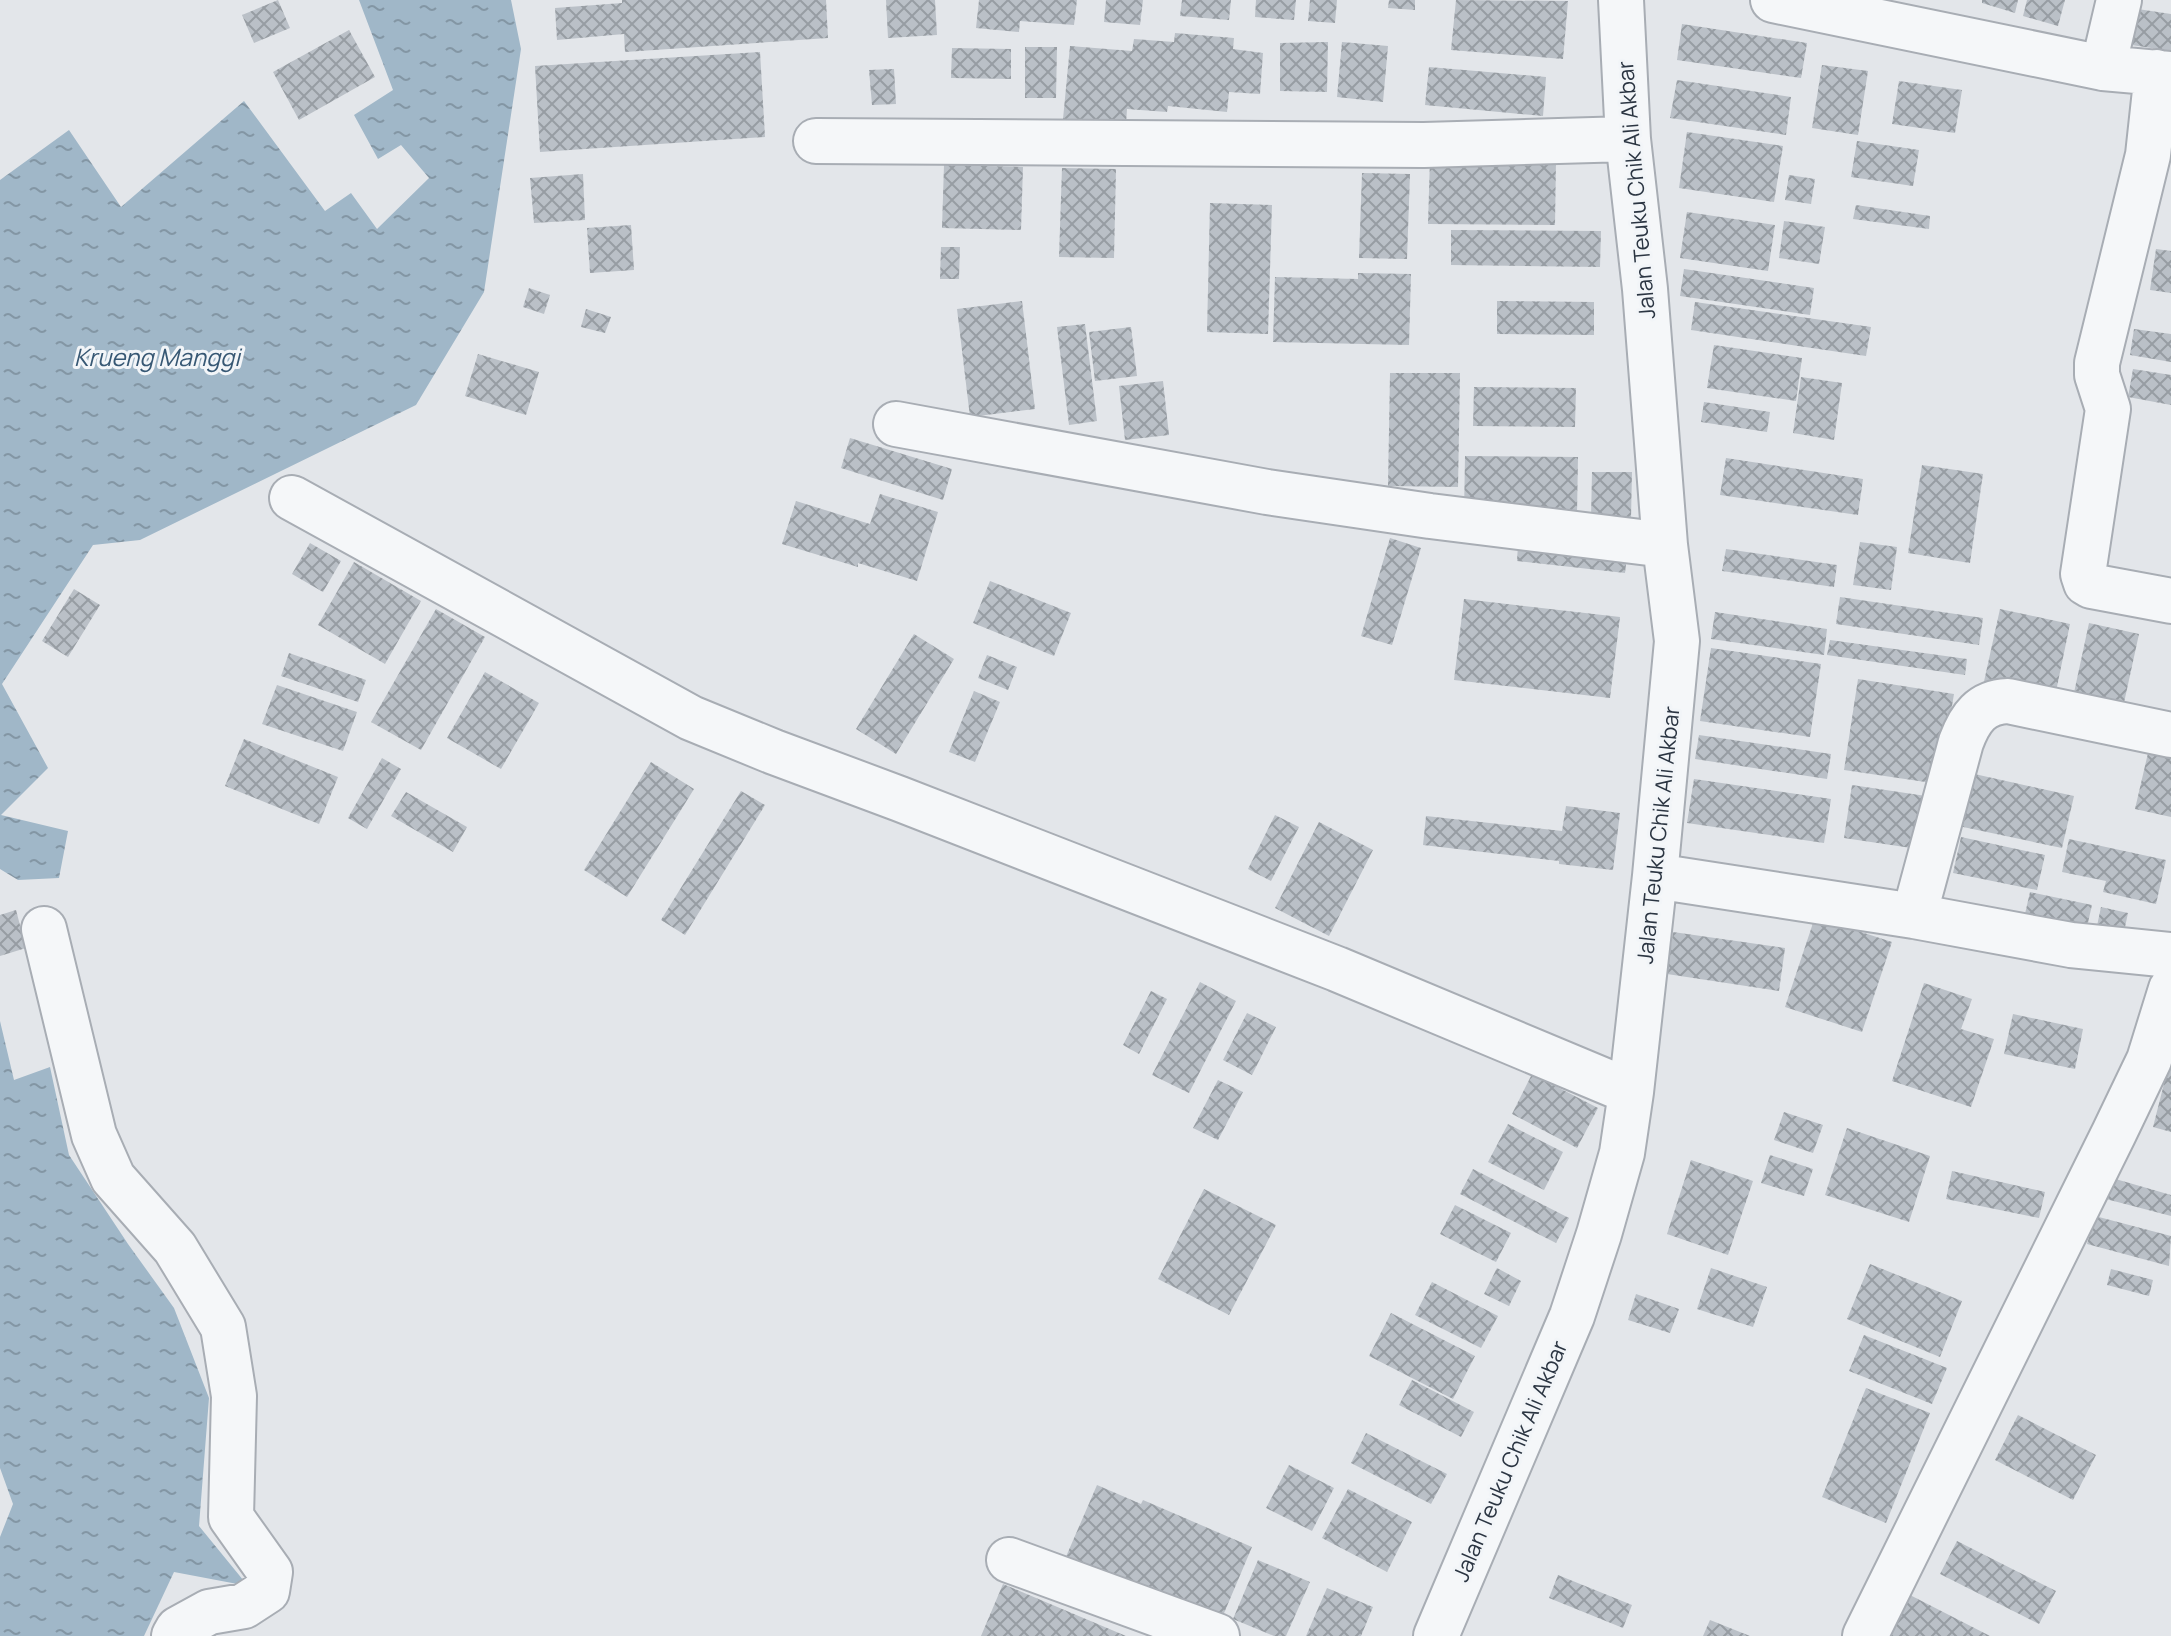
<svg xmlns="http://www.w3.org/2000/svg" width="2171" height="1636" viewBox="0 0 2171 1636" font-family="Manrope,sans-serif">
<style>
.water{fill:url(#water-ripples)}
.building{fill:url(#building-cross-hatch)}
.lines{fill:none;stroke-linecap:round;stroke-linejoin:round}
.minor-casing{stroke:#a8adb4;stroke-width:48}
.minor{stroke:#f5f7f9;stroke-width:44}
.labels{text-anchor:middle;stroke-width:6;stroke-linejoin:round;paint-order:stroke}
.street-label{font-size:22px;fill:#2b3542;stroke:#f2f5f8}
.water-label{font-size:24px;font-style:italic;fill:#375874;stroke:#f2f5f8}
</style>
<defs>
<pattern id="water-ripples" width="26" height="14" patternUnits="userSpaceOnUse" patternTransform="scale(2)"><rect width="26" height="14" fill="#a0b7c8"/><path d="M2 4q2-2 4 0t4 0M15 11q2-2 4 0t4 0" fill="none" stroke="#8396a4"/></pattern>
<pattern id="building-cross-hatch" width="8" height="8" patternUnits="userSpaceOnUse" patternTransform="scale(2)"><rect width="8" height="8" fill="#bac0c7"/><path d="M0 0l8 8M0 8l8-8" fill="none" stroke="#979da3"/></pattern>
</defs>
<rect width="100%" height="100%" fill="#e3e6ea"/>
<!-- water -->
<path class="water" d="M359,0H511L521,49L484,292L416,405L140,540L93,545L2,684L48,768L1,815L68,831L59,878L18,880L0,869V180L69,130L121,207L244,101L325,211L351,193L377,229L429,178L401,145L378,159L354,115L393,90Z
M0,1021L14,1080L50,1067L69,1155L128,1244L174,1308L209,1398L199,1526L248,1586L174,1572L144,1636H0V1537L13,1504L0,1468Z"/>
<!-- building -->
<path class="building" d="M278,0L290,28L254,43L242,15Z
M622,0H826L828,38L625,52L624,34L557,40L555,8L622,3Z
M886,0H935L937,35L888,38Z
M979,0H1077L1074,25L1020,21L1019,32L976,28Z
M1106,0H1143L1140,25L1104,22Z
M1182,0H1231L1229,20L1180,16Z
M1256,0H1296L1294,20L1255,17Z
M1310,0H1337L1335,23L1308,21Z
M1389,0H1415V10L1388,8Z
M1456,0L1568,1L1563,59L1451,50Z
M1982,0H2018L2015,13L1982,3Z
M2027,0H2065L2058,26L2023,16Z
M2131,8L2171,14V51L2125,44Z
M1682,24L1807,43L1801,78L1677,60Z
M349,30L375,77L299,120L273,72Z
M1175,33L1234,38L1233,49L1263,53L1260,94L1229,92L1227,112L1168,106L1167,112L1127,109L1126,125L1063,119L1070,46L1132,51L1134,39L1174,42Z
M1328,42L1327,92L1280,91V43Z
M1342,42L1388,46L1383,102L1337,97Z
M1025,47H1057L1056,98H1025Z
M952,48L1011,49V79L951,78Z
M760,52L765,137L540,152L535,66Z
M1822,65L1868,71L1858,135L1812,128Z
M1429,67L1546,77L1543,116L1425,105Z
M894,69L896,104L872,105L869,70Z
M1677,80L1791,97L1786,135L1670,118Z
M1899,81L1962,90L1955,133L1892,124Z
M1687,132L1783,146L1774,202L1679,188Z
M1857,141L1919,150L1913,186L1851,177Z
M1430,158L1556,159L1555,225L1428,224Z
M944,165L1023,167L1021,230L942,228Z
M1062,168L1116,169L1114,258L1059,257Z
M1362,173L1410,174L1407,259L1359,258Z
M583,174L585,220L534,223L530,178Z
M1789,175L1815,179L1811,204L1785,200Z
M1210,203L1272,205L1268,334L1207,332Z
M1856,205L1930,216L1929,229L1853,219Z
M1687,212L1775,225L1768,271L1680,258Z
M1784,221L1825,227L1819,264L1779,258Z
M631,225L634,270L590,273L587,228Z
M1451,230L1601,231L1600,267L1451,265Z
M941,247H960L959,279H940Z
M2156,249L2171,251V293L2150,290Z
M1684,269L1814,288L1810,315L1680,296Z
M1358,273L1411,274L1409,345L1273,342L1275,277L1358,279Z
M529,288L550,295L544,314L523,307Z
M1022,301L1035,409L970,417L957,309Z
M1497,301L1594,302V335L1497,334Z
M1695,302L1871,327L1866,356L1691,330Z
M586,309L611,317L605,333L581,327Z
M1085,324L1097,421L1069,425L1057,327Z
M1131,327L1137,376L1095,381L1089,332Z
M2134,329L2171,334V362L2130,355Z
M1714,345L1802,358L1796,401L1707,388Z
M478,354L539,372L526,415L465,396Z
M2133,369L2171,375V405L2128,397Z
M1390,373H1460L1458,487L1388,486Z
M1801,377L1842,383L1834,440L1793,433Z
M1163,381L1169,435L1125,440L1119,386Z
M1474,387L1576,388L1575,427L1473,426Z
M1704,402L1770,412L1767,432L1701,422Z
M850,438L952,469L943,500L841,468Z
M1465,456L1578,457L1577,514H1464Z
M1726,458L1863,479L1858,515L1720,495Z
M1922,465L1983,474L1970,563L1908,553Z
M1592,472H1632L1631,519H1591Z
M880,494L938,512L917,581L858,563V567L782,544L796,501L870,524Z
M1390,538L1421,548L1392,645L1361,636Z
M1860,542L1897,547L1891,590L1853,585Z
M310,543L341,561L323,592L292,574Z
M1518,544L1627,556L1625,573L1517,561Z
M1726,549L1837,565L1834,587L1722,571Z
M354,562L421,601L385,664L318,625Z
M990,581L1071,613L1054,656L973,623Z
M74,589L100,605L68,657L42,641Z
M1840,597L1983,618L1979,645L1836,624Z
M1464,599L1620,617L1610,698L1454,680Z
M436,609L485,637L421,750L371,722Z
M2000,609L2070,624L2054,701L1983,686Z
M1715,612L1827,629L1824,655L1711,639Z
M2089,623L2139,634L2122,712L2072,702Z
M914,634L954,659L896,754L856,729Z
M1830,640L1967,659L1965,675L1827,655Z
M1711,648L1821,664L1810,737L1700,721Z
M289,653L366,680L358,702L281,676Z
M987,655L1017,667L1008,690L978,678Z
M485,672L539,703L501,769L447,738Z
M1858,679L1954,694L1939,784L1844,770Z
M277,685L357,712L343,751L262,724Z
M974,691L1000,702L975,762L949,752Z
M1699,735L1831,754L1827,779L1695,759Z
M244,739L338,777L319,824L225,786Z
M2148,753L2171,758V817L2135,809Z
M382,758L401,769L367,829L348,818Z
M651,762L694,789L627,897L584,870Z
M1961,771L2074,796L2062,848L1949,824Z
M1694,779L1831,799L1824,843L1687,823Z
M1852,785L1926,796L1918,849L1844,838Z
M741,791L765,805L685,935L661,920Z
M406,792L467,827L453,852L391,816Z
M1566,806L1620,813L1613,870L1559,864V861L1423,845L1426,816L1562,831Z
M1275,815L1299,827L1271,881L1248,869Z
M1319,822L1373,850L1329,936L1275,908Z
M1961,837L2045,855L2037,890L1953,873Z
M2069,839L2166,860L2156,904L2103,892L2106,881L2062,872Z
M2030,892L2092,905L2081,953L2019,940Z
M2101,907L2128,913L2121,946L2094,940Z
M16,910L26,948L0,956V915Z
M1815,917L1892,942L1862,1032L1785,1007Z
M1673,932L1785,948L1779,991L1667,974Z
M1200,982L1236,1001L1189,1093L1152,1075Z
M1924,983L1972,999L1961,1029L1994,1039L1971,1107L1892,1081Z
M1151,991L1167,999L1139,1054L1123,1045Z
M1247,1013L1276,1027L1252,1075L1223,1060Z
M2013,1014L2083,1029L2075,1069L2004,1054Z
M2168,1068H2171V1132L2153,1127Z
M1532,1074L1598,1108L1577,1148L1512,1114Z
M1218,1080L1243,1092L1218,1140L1193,1128Z
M1784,1112L1823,1125L1813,1153L1774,1140Z
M1508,1124L1563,1152L1544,1190L1488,1162Z
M1847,1128L1930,1156L1909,1222L1825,1195Z
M1770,1155L1813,1169L1804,1196L1761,1183Z
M1691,1160L1753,1181L1728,1255L1667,1234Z
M1473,1169L1569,1218L1556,1243L1460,1194Z
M1952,1171L2045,1192L2039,1218L1946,1199Z
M2112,1178L2171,1195V1216L2106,1199Z
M1204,1189L1276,1225L1229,1315L1158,1279Z
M1455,1205L1511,1233L1496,1262L1440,1234Z
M2095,1216L2171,1236L2169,1266L2087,1244Z
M1870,1264L1962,1301L1940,1357L1847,1319Z
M1497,1268L1521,1281L1509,1306L1484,1294Z
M1711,1268L1767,1287L1753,1327L1697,1309Z
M2111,1269L2153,1280L2149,1296L2107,1285Z
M1432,1282L1498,1316L1481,1348L1415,1315Z
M1636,1294L1679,1309L1670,1333L1628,1320Z
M1391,1313L1475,1356L1453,1399L1369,1356Z
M1864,1335L1947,1368L1932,1404L1849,1371Z
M1412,1380L1474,1412L1461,1437L1399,1405Z
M1866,1388L1930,1413L1886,1523L1822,1497Z
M2018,1415L2096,1455L2073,1500L1995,1460Z
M1366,1433L1447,1474L1431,1504L1351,1463Z
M1289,1465L1334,1488L1312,1531L1266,1508Z
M1097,1485L1141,1504L1143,1500L1252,1547L1219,1625L1065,1559Z
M1348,1489L1412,1522L1387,1572L1322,1538Z
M1957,1541L2056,1591L2039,1624L1940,1574Z
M1258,1560L1310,1582L1286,1636H1274L1233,1619Z
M1558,1575L1632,1605L1623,1628L1549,1598Z
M1003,1584L1126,1636H981Z
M1327,1588L1373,1607L1361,1636H1306Z
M1908,1594L1990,1636H1886Z
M1710,1620L1750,1636H1703Z"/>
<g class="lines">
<defs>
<path id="minor" d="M1773,0L2103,68L2171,74
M2103,68L2119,0
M2157,72L2148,155L2097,363V375L2108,409L2083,574L2086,583L2091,586L2171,601
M816,141L1424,145L1628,139
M896,424L1267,492L1430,516L1665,545
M292,498L691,718L774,752L900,799L1337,969L1631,1092
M1655,876L1914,916L2071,945L2171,955
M1914,916L1961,742C1970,718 1981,702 2008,701L2171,735
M44,929L94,1135L113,1178L175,1248L223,1327L234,1396L231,1517L270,1572L267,1591L244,1606L209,1612L178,1629L174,1636
M1009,1560L1217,1636
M1436,1636L1572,1316L1599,1234L1622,1153L1631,1092L1655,876L1677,641L1665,545L1645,289L1628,139L1621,0
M1865,1636L2114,1133L2149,1060L2171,989"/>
</defs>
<!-- minor casing -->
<use href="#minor" class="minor-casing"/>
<!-- minor -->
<use href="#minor" class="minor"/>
</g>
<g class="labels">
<!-- street labels -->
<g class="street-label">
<text transform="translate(1636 190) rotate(-95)" y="8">Jalan Teuku Chik Ali Akbar</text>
<text transform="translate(1658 835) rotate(-84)" y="8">Jalan Teuku Chik Ali Akbar</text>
<text transform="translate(1510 1461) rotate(-67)" y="8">Jalan Teuku Chik Ali Akbar</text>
</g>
<!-- water labels -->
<g class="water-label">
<text x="157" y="366">Krueng Manggi</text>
</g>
</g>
</svg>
